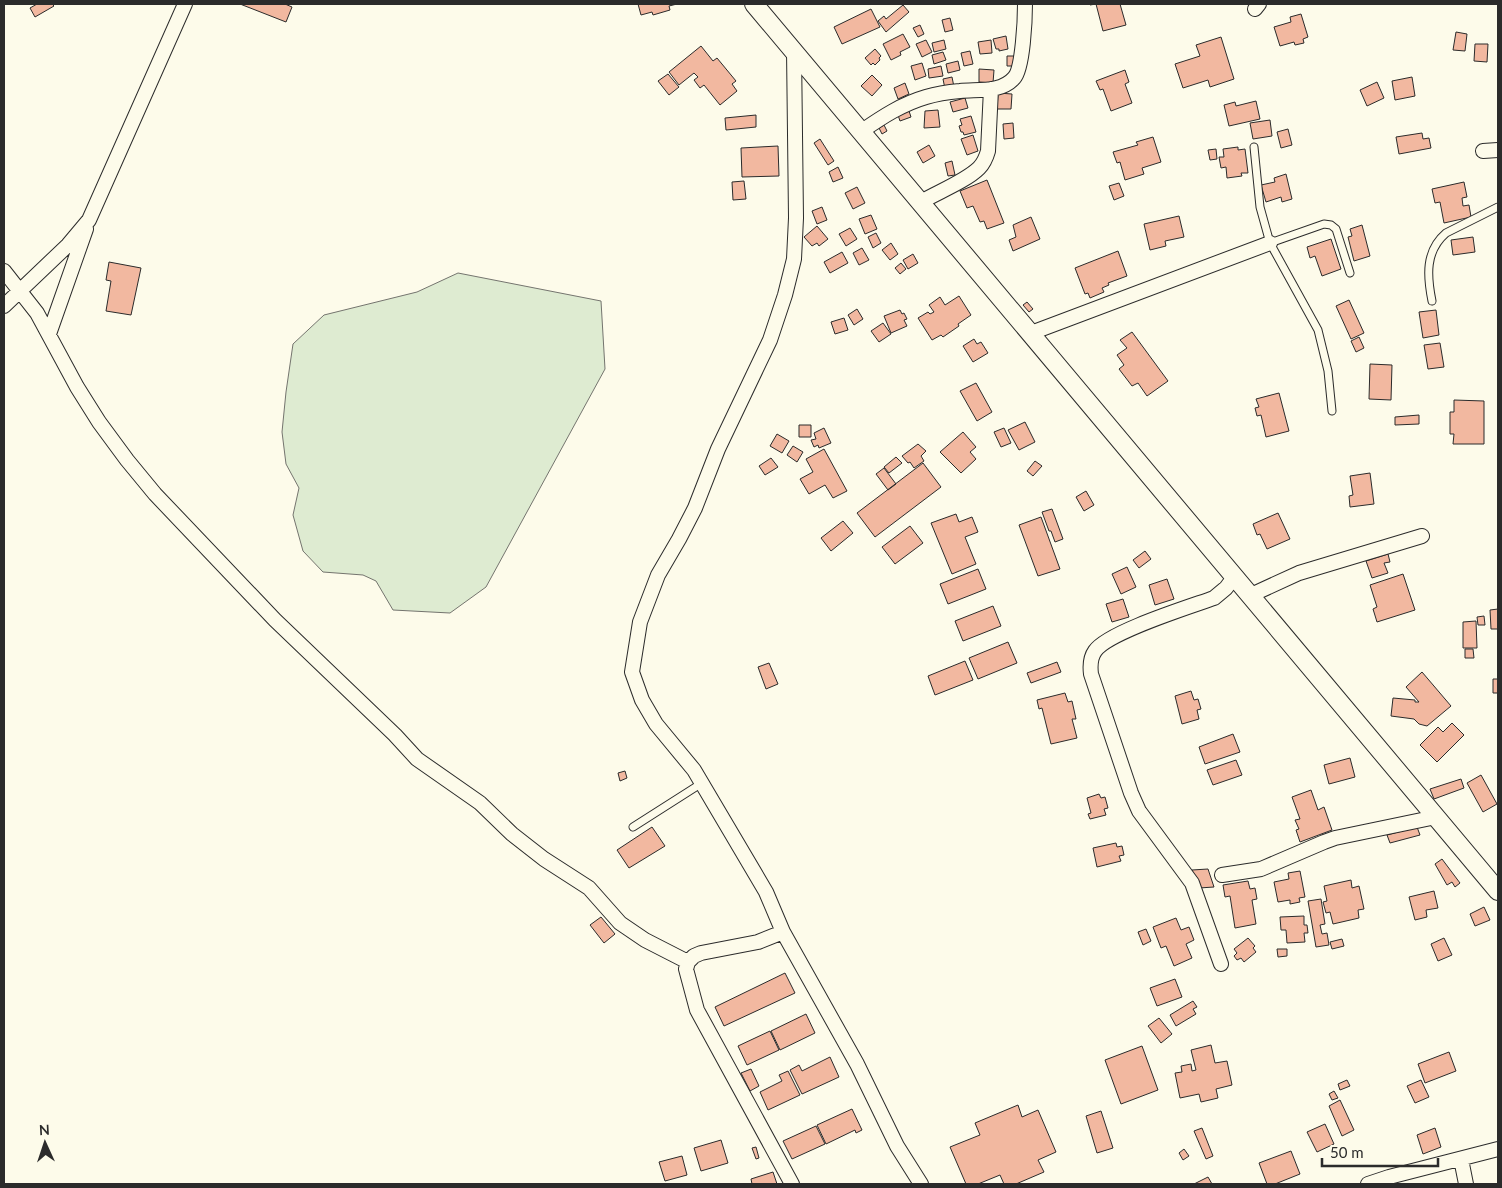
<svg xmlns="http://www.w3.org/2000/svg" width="1502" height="1188" viewBox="0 0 1502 1188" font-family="Lato,sans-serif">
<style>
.green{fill:#deebd1;stroke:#74746e}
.building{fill:#f2b8a0;stroke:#2b2b2b}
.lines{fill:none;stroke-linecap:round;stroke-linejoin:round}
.service-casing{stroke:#2b2b2b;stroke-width:9}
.minor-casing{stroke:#2b2b2b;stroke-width:16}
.tertiary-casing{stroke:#2b2b2b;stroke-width:20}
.service{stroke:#fdfbea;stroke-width:7}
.minor{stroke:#fdfbea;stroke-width:14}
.tertiary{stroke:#fdfbea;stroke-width:18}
</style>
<rect width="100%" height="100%" fill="#fdfbea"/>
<!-- green -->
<path class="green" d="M458,273L601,301L605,369L486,587L450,613L393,610L376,581L363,575L323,572L303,551L293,515L299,488L286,464L282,432L286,392L293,344L324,315L417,292Z"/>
<!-- building -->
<path class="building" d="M37,4H52L54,6L35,17L30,8Z
M240,4H285L292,7L286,22Z
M638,4H677L669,6L670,10L653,15L652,12L641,15Z
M1090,4H1120L1126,25L1103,31L1096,4L1090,5Z
M903,5L909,12L886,32L878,21L884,16L886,19Z
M871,9L880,27L842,44L834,27Z
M1301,14L1308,37L1303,39L1304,43L1295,45L1294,42L1280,46L1274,27L1291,22L1290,17Z
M950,18L953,30L945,32L942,20Z
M920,25L924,34L918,37L913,28Z
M1456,32L1467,34L1465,51L1453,50Z
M903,34L910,47L900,52L901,55L891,60L883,44Z
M1006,36L1008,49L999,51V49H996L993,39Z
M1221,37L1234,79L1210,87L1208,80L1183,88L1175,64L1200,56L1196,45Z
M926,40L932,52L922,57L916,44Z
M944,40L946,49L934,52L932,43Z
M991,40L992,53L980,54L978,42Z
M1475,44H1488L1487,62L1474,61Z
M701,46L713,61L717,58L736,81L732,84L737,91L720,105L704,85L700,88L694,80L698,77L694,73L679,85L669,72Z
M875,49L881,56L879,58L880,60L875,65L873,63L871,65L865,58Z
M970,51L973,64L964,66L961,53Z
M943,52L946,60L934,64L932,55Z
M1007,56H1016V66H1007Z
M958,61L960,70L948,73L946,64Z
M922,63L926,76L915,80L911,66Z
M941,66L943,76L929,78L928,69Z
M979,69L994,70L993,83L979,82Z
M1125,70L1129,82L1125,84L1132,103L1111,111L1103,89L1100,90L1096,81Z
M668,74L679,87L669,95L658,81Z
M872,75L882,85L872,96L861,86Z
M952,77L954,87L945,89L943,79Z
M1412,77L1415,96L1395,100L1392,81Z
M1377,82L1384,98L1367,106L1360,90Z
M905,83L909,94L898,99L894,88Z
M998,93L1012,94L1011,109H997Z
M965,98L968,108L953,112L950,102Z
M1256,101L1260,119L1229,126L1224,105L1235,102L1236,106Z
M908,108L911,117L900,121L897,112Z
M938,110L940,127L924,128L925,111Z
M756,115V127L726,130L725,118Z
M971,116L976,132L964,135L963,132H961L959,126L962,125L960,119Z
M1270,120L1272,136L1253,139L1250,123Z
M1013,123L1014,138L1004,139L1003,124Z
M884,125L887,131L882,134L879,128Z
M1288,129L1292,145L1281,148L1277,132Z
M1422,133L1423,139L1429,138L1431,148L1399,154L1396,137Z
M973,135L978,151L967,155L961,139Z
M1153,137L1161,162L1142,168L1144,174L1125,180L1120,162L1117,163L1113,152L1138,145L1136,142Z
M820,139L834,161L828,165L814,143Z
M929,145L935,156L923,163L917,152Z
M778,146L779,176L742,177L741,148Z
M1238,147V150L1245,149L1248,173H1241L1242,176L1227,178L1226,167L1221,168L1219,157H1224L1223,149Z
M1216,149L1217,159L1210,160L1208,150Z
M952,161L955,175L948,176L945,163Z
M838,167L843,178L833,182L829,172Z
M1286,174L1292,199L1282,202L1281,197L1266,202L1261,185L1275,182L1274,178Z
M987,180L1004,223L987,229L984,221L980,222L973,206L967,208L960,191Z
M744,181L746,199L733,200L732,182Z
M1464,182L1467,197L1462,198L1463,206L1469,205L1471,217L1444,223L1440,202L1435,203L1432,189Z
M1119,183L1124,196L1114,200L1109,186Z
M857,187L865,203L853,209L845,193Z
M822,207L827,220L817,224L812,211Z
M871,215L877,229L865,234L859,219Z
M1179,216L1184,237L1165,241L1166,246L1150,250L1144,224Z
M1031,217L1040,239L1013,251L1009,240L1016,237L1013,225Z
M1362,225L1370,256L1354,261L1348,237L1352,236L1350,229Z
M817,226L828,239L819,246L817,243L812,246L804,237Z
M850,228L857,239L846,246L839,234Z
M876,233L881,243L873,248L868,237Z
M1473,237L1475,252L1453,255L1451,240Z
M1331,239L1341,269L1322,276L1315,256L1310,258L1307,247Z
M891,243L898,254L890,260L882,250Z
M862,248L869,260L859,265L853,253Z
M1118,251L1127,276L1108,283L1109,285L1102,288L1104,292L1090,298L1088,293L1085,294L1075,268Z
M842,252L848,263L830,273L824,262Z
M913,254L918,263L908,269L903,260Z
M109,262L141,268L131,315L106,311L111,281L106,280Z
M901,263L906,269L900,274L895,268Z
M959,296L971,315L958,324L959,326L943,337L941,335L932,340L918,318L928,312L930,314L934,312L929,305L940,297L945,305Z
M1349,300L1364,333L1351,339L1336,306Z
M1027,302L1033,309L1029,312L1023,305Z
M857,309L863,319L854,325L848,315Z
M900,310L902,314L904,313L907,319L904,320L907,326L891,333L884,316Z
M1436,310L1439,335L1423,338L1419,312Z
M844,318L848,330L835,334L831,322Z
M883,323L891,334L879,342L871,331Z
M1132,332L1168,381L1147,396L1138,383L1132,386L1119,369L1124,365L1117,355L1127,348L1120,340Z
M1359,337L1364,348L1356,352L1351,341Z
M974,339L977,344L981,342L988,353L973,362L963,346Z
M1440,343L1444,367L1428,369L1424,345Z
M1370,364L1392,365L1391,400L1369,399Z
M976,383L992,412L977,421L960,391Z
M1279,393L1289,431L1266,437L1261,415L1257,416L1255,408L1259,407L1256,399Z
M1454,400L1484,401V444H1453L1454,434H1450V412H1454Z
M1419,415V424L1395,425V417Z
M1025,422L1035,442L1019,450L1008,430Z
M799,425H811V437H799Z
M824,428L831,443L819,448L818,445L814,447L811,440L816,439L814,433Z
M1004,428L1011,443L1001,447L994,432Z
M963,432L976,447L970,452L976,459L961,473L940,452Z
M777,434L789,441L782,453L770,446Z
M918,444L926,451L921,456L924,461L914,468L910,462L908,463L902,456Z
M793,446L803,452L797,462L787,455Z
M824,449L847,491L833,498L825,485L809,494L800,479L813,472L806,459Z
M896,457L902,463L889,473L884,467Z
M771,458L778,467L765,475L759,466Z
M1035,461L1042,466L1033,476L1027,471Z
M923,463L941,487L875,537L857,513Z
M884,468L896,484L888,490L876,474Z
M1370,473L1374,504L1350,507L1349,496L1353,495L1350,476Z
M1086,491L1094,505L1084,511L1076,497Z
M1052,509L1063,539L1055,542L1051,531H1049L1042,512Z
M1278,513L1290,539L1267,549L1260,534L1257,535L1253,524Z
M956,514L959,522L972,517L978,532L965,537L976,564L952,574L931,523Z
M1041,517L1060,569L1038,576L1019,525Z
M843,521L853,533L831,551L821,538Z
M910,526L923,543L895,564L882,547Z
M1145,551L1151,559L1139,568L1133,560Z
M1388,554L1390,562L1384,563L1388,573L1372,578L1366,561Z
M1127,567L1136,587L1121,594L1112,574Z
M978,569L986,589L948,604L940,584Z
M1403,574L1415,610L1377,622L1373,609L1377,607L1370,585Z
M1167,579L1174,599L1155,605L1149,585Z
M1123,599L1129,617L1112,622L1106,604Z
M993,606L1001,626L963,641L955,621Z
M1498,609V629H1491L1490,610Z
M1484,616L1485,625H1478L1477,617Z
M1476,621L1477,648H1463V622Z
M1008,642L1017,663L978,679L969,658Z
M1465,649H1473L1474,658H1465Z
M965,661L973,680L935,695L928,676Z
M1057,662L1061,672L1031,683L1027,673Z
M769,663L778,684L766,689L758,667Z
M1422,672L1451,706L1427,726L1419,724L1414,719L1391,716L1393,698L1415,700V702H1419L1406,687Z
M1493,679H1498V693H1493Z
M1191,691L1194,700L1198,699L1201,709L1197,710L1199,719L1182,724L1175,696Z
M1065,693L1068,702L1072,701L1076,719H1072L1077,738L1051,744L1042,708L1039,709L1037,700Z
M1452,723L1464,735L1437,762L1420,745L1438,727L1443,732Z
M1233,734L1240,752L1205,764L1199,747Z
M1350,758L1355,777L1329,784L1324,765Z
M1236,760L1242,775L1213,785L1207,770Z
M625,771L627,778L620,781L618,773Z
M1481,775L1497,804L1483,812L1467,783Z
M1461,779L1464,788L1434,799L1430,789Z
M1311,790L1318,810L1324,807L1332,830L1300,842L1296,830L1299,829L1295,820L1300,819L1292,797Z
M1099,794L1101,798L1105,797L1108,808L1104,809L1106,815L1090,819L1088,814L1091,813L1087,798Z
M652,827L665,846L629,868L617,850Z
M1417,827L1420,835L1390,843L1387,835Z
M1116,843L1117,847L1122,846L1124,855L1119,856L1121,861L1097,867L1093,848Z
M1442,859L1460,883L1455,887L1452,882L1447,885L1435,864Z
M1208,869L1214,887L1199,888L1192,870Z
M1300,871L1305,897L1299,898L1300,902L1290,904V900L1278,902L1274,882L1289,879L1288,873Z
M1351,880L1352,888L1359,886L1364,909L1358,910L1359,918L1333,924L1330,912L1326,913L1323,902L1327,901L1324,886Z
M1248,881L1250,889L1255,888L1257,899L1252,900L1256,924L1235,928L1230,896L1225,897L1223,885Z
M1434,891L1438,908L1426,910L1427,917L1415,920L1409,897Z
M1321,899L1325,924L1320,925L1322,934L1327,933L1329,945L1316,947L1308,901Z
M1484,907L1490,920L1475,926L1470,914Z
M1304,916V925H1307L1308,933H1304L1305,942L1287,943L1286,930H1281L1280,917Z
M601,917L615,934L604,943L590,925Z
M1176,918L1181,930L1189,927L1194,940L1186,944L1192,958L1174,966L1166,946L1161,948L1153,927Z
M1146,929L1151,941L1143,945L1138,932Z
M1248,938L1255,946L1253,948L1256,952L1244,962L1241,958L1237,960L1234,956L1237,953L1234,949Z
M1444,938L1452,955L1438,961L1431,944Z
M1342,939L1344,946L1332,949L1330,942Z
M1277,949H1287V956L1278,957Z
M785,973L795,993L724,1026L715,1007Z
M1175,979L1182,997L1157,1006L1150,988Z
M1193,1001L1197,1007L1193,1009L1196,1014L1176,1026L1170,1015Z
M806,1014L815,1033L780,1050L771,1031Z
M1159,1018L1172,1034L1161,1043L1148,1026Z
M770,1031L779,1050L747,1065L738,1046Z
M1211,1045L1215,1063L1227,1061L1232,1085L1216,1089L1218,1098L1201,1102L1199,1094L1180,1098L1175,1073L1182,1072L1181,1066L1191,1064L1192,1071L1196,1070L1191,1050Z
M1142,1046L1158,1090L1121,1104L1105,1060Z
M1449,1052L1456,1071L1425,1083L1418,1064Z
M830,1057L839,1077L802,1094L790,1070L799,1065L802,1071Z
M751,1069L759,1086L750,1091L741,1073Z
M788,1071L800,1095L768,1110L760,1092L782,1081L779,1075Z
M1347,1080L1350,1086L1340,1090L1338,1084Z
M1421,1080L1429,1097L1415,1103L1407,1086Z
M1334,1091L1338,1098L1332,1100L1329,1094Z
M1340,1100L1354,1130L1342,1136L1329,1106Z
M1018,1105L1022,1117L1038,1110L1056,1152L1038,1160L1044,1172L1016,1184H1004L1000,1175L978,1184H966L950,1147L980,1135L975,1123Z
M852,1109L862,1130L856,1133L855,1130L826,1144L817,1125Z
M1101,1111L1113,1148L1097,1153L1086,1116Z
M1325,1124L1334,1144L1317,1152L1307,1132Z
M816,1126L825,1144L792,1159L783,1141Z
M1202,1128L1213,1156L1206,1159L1194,1131Z
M1435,1128L1441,1147L1423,1154L1417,1135Z
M721,1140L728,1163L701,1171L694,1148Z
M756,1147L759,1158L756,1159L752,1148Z
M1184,1149L1189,1156L1183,1160L1179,1153Z
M1291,1151L1300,1174L1275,1184H1267L1259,1163Z
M682,1156L687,1175L665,1181L659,1162Z
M773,1172L777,1184H752L751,1179Z
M1208,1177L1212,1184H1194Z"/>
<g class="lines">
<defs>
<path id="service" d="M1254,147L1260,207L1270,243L1318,330L1328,371L1332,411
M1270,243L1324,224L1331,225L1336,229L1350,273
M1432,301C1427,276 1425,251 1446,233L1498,207
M633,827L702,783"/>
<path id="minor" d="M1255,9L1259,4
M794,50L796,218L794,259L785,295L770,340L718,449L695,508L679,539L658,575L640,622L632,672L642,700L656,724L694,770L766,892L783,932L857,1064L897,1146L921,1184
M862,131C882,117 902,104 926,97C936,94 949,92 960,91C977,89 1001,93 1014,78C1023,69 1025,18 1025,4
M1483,151L1498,150
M921,202C938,192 966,181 979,168C984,163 986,158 988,151L991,89
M4,271L37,313L77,387L99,422L127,460L155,494L275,620L395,735L417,759L480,803L512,834L544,859L589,888L620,923L645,940L688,962
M4,306L68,245L89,220L185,4
M1031,333L1270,243
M49,334L86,229
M1251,595L1299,573L1422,536
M1222,875L1261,869L1324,842L1335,838L1436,817
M783,932L758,942L701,953L694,956L688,962L686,969L697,1010L792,1184
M1221,964L1192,883L1139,811L1131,793L1091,674C1090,666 1090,658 1095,651C1108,632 1189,607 1214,598L1226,588L1235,576
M1461,1159L1466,1184
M1368,1184L1389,1177L1498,1149"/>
<path id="tertiary" d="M754,4L1498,891"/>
</defs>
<!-- service casing -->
<use href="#service" class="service-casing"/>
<!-- minor casing -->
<use href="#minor" class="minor-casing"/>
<!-- tertiary casing -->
<use href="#tertiary" class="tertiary-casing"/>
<!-- service -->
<use href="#service" class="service"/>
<!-- minor -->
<use href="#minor" class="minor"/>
<!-- tertiary -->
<use href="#tertiary" class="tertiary"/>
</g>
<!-- border -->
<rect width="1502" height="1188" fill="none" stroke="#2b2b2b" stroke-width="10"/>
<!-- north arrow -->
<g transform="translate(45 1143) rotate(357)" stroke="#fdfbea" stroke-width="4" paint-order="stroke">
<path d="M0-4L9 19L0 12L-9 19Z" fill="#2b2b2b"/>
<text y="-8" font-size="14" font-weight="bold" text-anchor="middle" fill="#2b2b2b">N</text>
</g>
<!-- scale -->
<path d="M1322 1158v8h116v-8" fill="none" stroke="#2b2b2b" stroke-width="2.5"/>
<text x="1330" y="1158" font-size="15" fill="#2b2b2b" stroke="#fdfbea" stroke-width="4" paint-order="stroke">50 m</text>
</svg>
